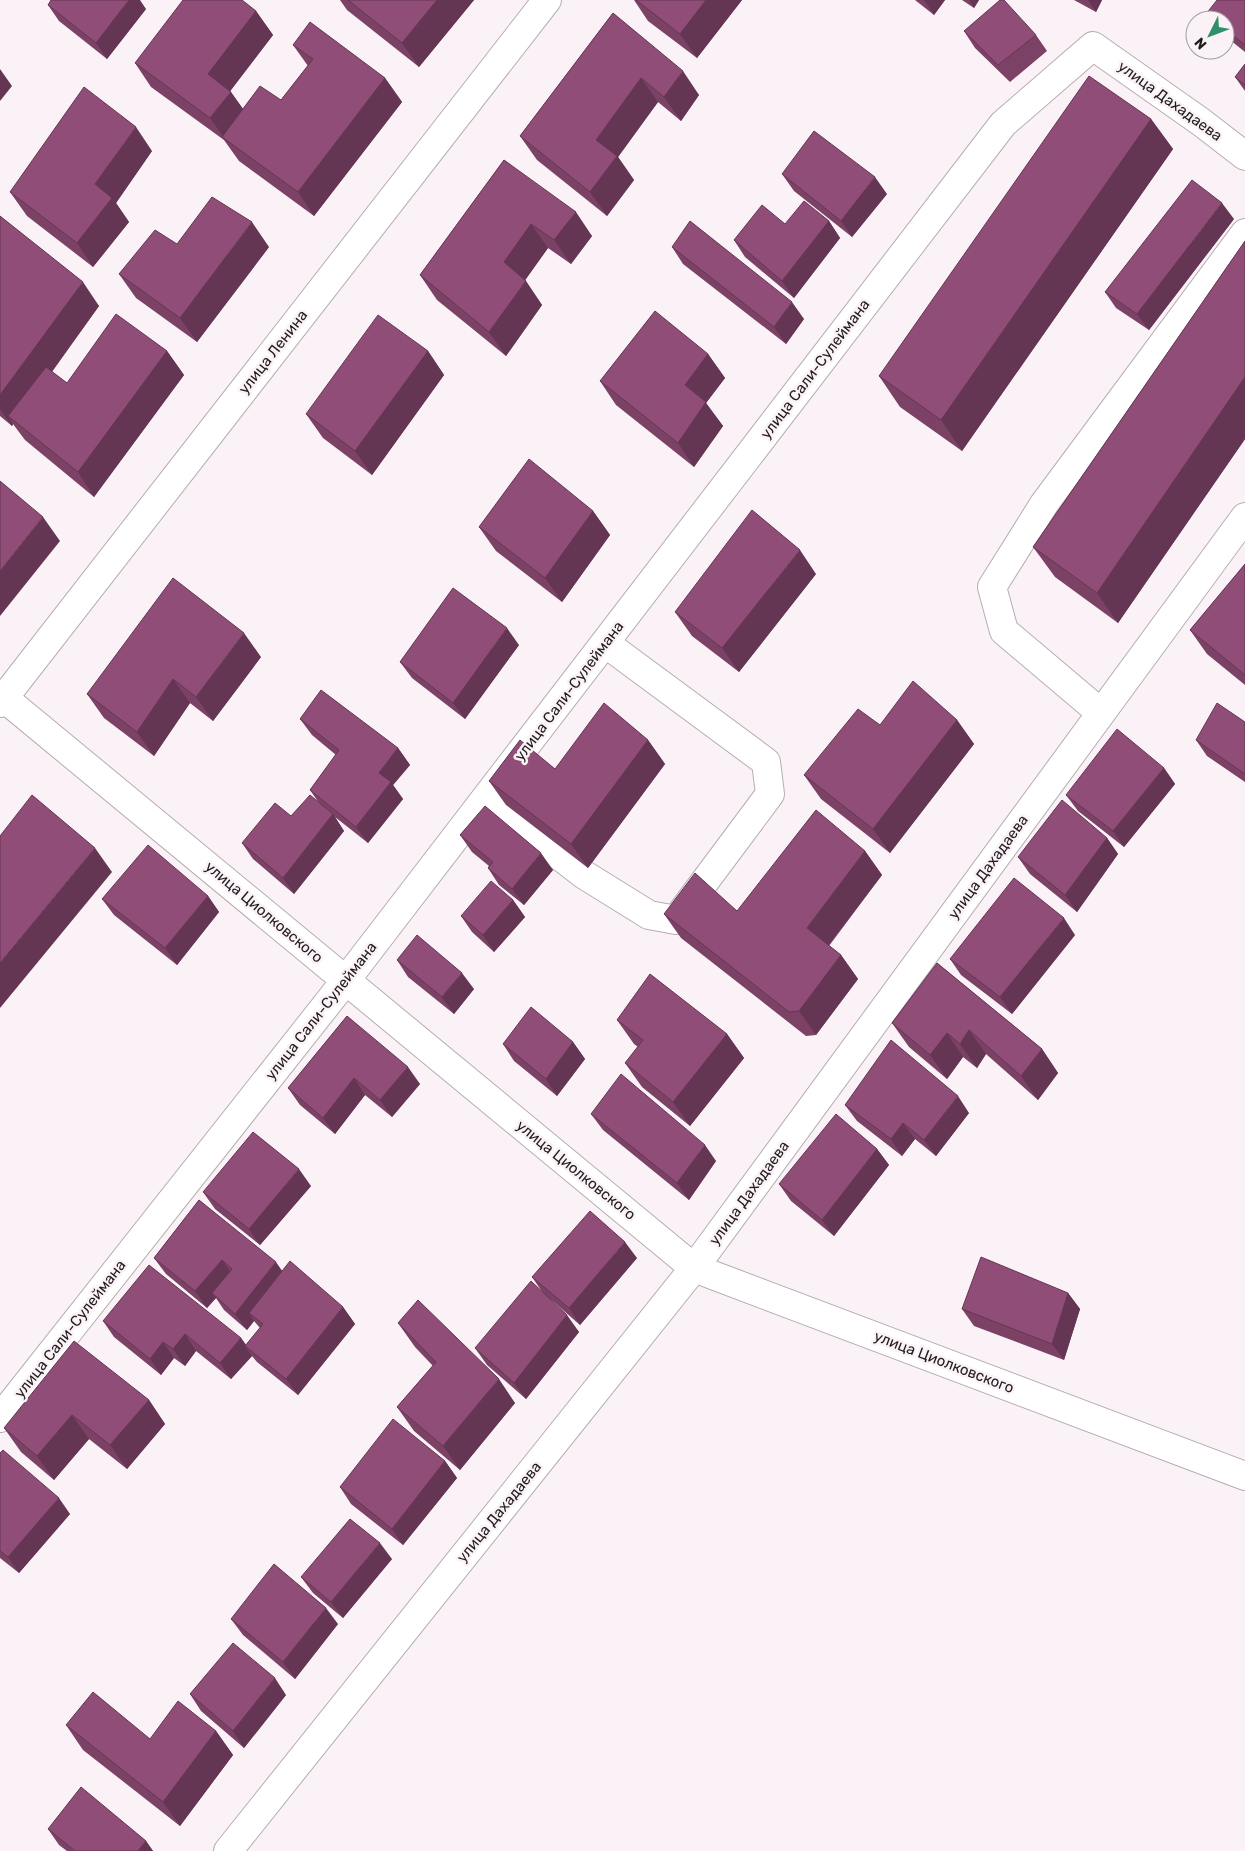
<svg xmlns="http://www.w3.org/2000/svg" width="1245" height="1851" viewBox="0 0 1245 1851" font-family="Rubik,sans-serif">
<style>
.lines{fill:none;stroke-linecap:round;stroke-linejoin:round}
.minor-casing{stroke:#b5adb2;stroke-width:30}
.minor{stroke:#fff;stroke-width:28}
.wall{fill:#7c4266}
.shaded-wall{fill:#653653}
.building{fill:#904d77;stroke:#653653}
.labels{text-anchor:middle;stroke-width:5;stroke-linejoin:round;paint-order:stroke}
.street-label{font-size:15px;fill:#201d1e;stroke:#fbf2f7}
</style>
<rect width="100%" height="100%" fill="#fbf2f7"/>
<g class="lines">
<defs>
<path id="minor" d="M4,698L694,1268L1245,1476
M0,703L547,0
M1101,713L1004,631L992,587L1044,504L1245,233
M486,799L583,874L649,915L676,920L770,794L766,762L605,643
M0,1418L346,980L1003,124L1093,46L1201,122L1245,156
M228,1851L694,1268L1245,517"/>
</defs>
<!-- minor casing -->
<use href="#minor" class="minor-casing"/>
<!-- minor -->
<use href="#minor" class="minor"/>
</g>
<!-- wall -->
<path class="wall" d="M340,0H474L419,67L347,10Z
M634,0H742L697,58L648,21Z
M915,0H945L934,15Z
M962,0H979L974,8Z
M1074,0H1102L1096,12Z
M1245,0V52L1225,36V20H1210L1206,14Z
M48,5L146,9L107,59L59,21Z
M256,11L273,35L230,91L243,109L281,100L308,66L293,45L385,78L402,102L314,216L239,161L224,140L151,87L135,63Z
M613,13L699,95L681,121L658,102L618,157L634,180L607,216L537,160L520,136Z
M964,31L1036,35L1047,51L1010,82L975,48Z
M1245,64V91L1235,77Z
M1151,119L1173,149L962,451L900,407L879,376Z
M152,151L116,203L129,222L93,267L27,216L10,192Z
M504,160L592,236L571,264L548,248L525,280L542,305L506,356L437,300L420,275Z
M782,174L887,194L852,237L794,191Z
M0,216L99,306L52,372L67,383L167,351L184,375L94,497L25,440L13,424L12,426L0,416Z
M1234,219L1149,330L1116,308L1105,292Z
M829,221L840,238L794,298L745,257L734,240L785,224Z
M1245,241V439L1118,623L1055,577L1033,547Z
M269,247L197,342L136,298L119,274Z
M672,247L804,319L786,344L683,264Z
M428,351L444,375L372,475L323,438L306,414Z
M708,354L725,378L706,403L723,426L694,467L616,405L600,381Z
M593,511L610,535L562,602L496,551L479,527Z
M1245,564V685L1207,654L1190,630Z
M816,574L739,672L692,636L675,612Z
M519,645L465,719L412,678L400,662Z
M261,657L213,721L190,703L154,756L104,718L87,694Z
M300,719L398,748L410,765L393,785L403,799L368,843L335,817L344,831L294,894L253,859L242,843L291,816L319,803L310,790L336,755L312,735Z
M957,720L974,744L890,853L821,799L804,775L880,725Z
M1245,722V782L1207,756L1196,740Z
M648,740L665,764L588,868L506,805L489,781L555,769Z
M1164,768L1175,784L1124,847L1078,811L1066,795Z
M460,835L553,870L524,905L499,885L488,868L489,866L472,852Z
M1107,838L1118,854L1077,912L1030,874L1018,857Z
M865,851L882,875L829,946L841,955L858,979L816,1035L806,1036L681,938L664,914L737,911Z
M208,896L219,912L177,965L114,915L102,899Z
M513,900L525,917L494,952L472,932L461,916Z
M1075,935L1012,1014L961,975L950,959Z
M397,960L474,989L454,1014L408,977Z
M937,963L1042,1049L1058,1073L1038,1100L986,1054L977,1068L963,1057L947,1079L909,1047L892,1023Z
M347,1016L420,1084L392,1117L365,1095L335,1134L300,1105L288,1088Z
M617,1020L727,1034L744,1058L690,1126L642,1087L625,1063L638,1047L634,1044Z
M573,1042L585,1059L557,1096L514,1061L503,1044Z
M845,1105L969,1113L936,1156L915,1139L902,1156L857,1121Z
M591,1114L716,1161L689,1200L603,1130Z
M877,1149L889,1165L834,1236L791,1201L779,1184Z
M311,1186L260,1245L215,1209L203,1192Z
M199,1200L282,1271L343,1307L355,1324L298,1395L257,1362L252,1356L231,1379L196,1351L185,1366L174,1358L161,1375L114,1337L103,1321L241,1338L246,1345L260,1328L254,1321L247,1330L224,1310L216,1298L207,1308L166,1274L154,1258Z
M637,1258L580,1325L548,1297L579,1332L526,1399L487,1365L475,1348L543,1293L532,1277Z
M1068,1293L1080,1309L1064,1360L974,1326L962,1309Z
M398,1323L515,1403L460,1470L414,1431L397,1407L433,1366L415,1347Z
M149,1400L165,1424L127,1469L89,1439L54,1480L21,1452L4,1428Z
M0,1453L70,1514L19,1573L0,1558Z
M445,1461L457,1478L403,1545L351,1504L340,1487Z
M392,1559L343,1618L313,1593L301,1577Z
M231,1619L338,1624L295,1679L243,1635Z
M190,1694L286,1695L244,1748L201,1711Z
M66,1725L150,1739L216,1731L233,1755L180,1826L83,1750Z
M48,1829L146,1841L153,1851H67L59,1845Z"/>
<!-- shaded-wall -->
<path class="shaded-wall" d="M129,0H140L146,9L107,59L96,43Z
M437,0H474L419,67L402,43Z
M706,0H742L697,58L680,34Z
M924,0H945L934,15Z
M969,0H979L974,8Z
M1088,0H1102L1096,12Z
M256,11L273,35L225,98L208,74Z
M0,69L12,86L0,101Z
M683,71L699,95L681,121L664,97Z
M385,78L402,102L314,216L298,192Z
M641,78L658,102L618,157L634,180L607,216L590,192L596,140Z
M231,92L248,116L225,139L210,118Z
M1151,119L1173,149L962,451L941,420Z
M136,127L152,151L116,203L129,222L93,267L77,243L95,184Z
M875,177L887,194L852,237L841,221Z
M1222,203L1234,219L1149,330L1137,314Z
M576,212L592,236L571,264L554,240Z
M829,221L840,238L794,298L782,281Z
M252,222L269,247L197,342L180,318Z
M531,224L548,248L521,286L504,262Z
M526,281L542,305L506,356L489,332Z
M83,282L99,306L15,422L8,416L13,424L12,426L0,409V395Z
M792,302L804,319L786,344L774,327Z
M167,351L184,375L94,497L78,472Z
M428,351L444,375L372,475L355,451Z
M708,354L725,378L706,403L723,426L694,467L678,443L685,385Z
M1245,377V439L1118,623L1097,593Z
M593,511L610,535L562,602L545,578Z
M43,517L60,541L0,616V571Z
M800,550L816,574L739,672L722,648Z
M507,628L519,645L465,719L453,703Z
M244,633L261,657L213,721L196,697Z
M173,679L190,703L154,756L137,732Z
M957,720L974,744L890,853L873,829Z
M648,740L665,764L588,868L571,844Z
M398,748L410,765L393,785L403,799L368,843L356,827L379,773Z
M1164,768L1175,784L1124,847L1113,831Z
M333,814L344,831L294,894L283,878Z
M1107,838L1118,854L1077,912L1065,895Z
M95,848L112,872L0,1008V963Z
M865,851L882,875L823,952L807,928Z
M541,853L553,870L524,905L512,889Z
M208,896L219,912L177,965L165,948Z
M513,900L525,917L494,952L483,935Z
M1064,918L1075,935L1012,1014L1000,997Z
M841,955L858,979L816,1035L799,1011Z
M462,973L474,989L454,1014L442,997Z
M969,1030L986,1054L977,1068L960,1044Z
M947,1033L963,1057L947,1079L930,1055Z
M727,1034L744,1058L690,1126L673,1102Z
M573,1042L585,1059L557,1096L546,1079Z
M1042,1049L1058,1073L1038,1100L1021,1076Z
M408,1067L420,1084L392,1117L380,1100Z
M354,1078L365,1095L335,1134L323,1118Z
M958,1096L969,1113L936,1156L924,1140Z
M903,1123L915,1139L902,1156L891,1139Z
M705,1145L716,1161L689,1200L677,1183Z
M877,1149L889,1165L834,1236L822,1220Z
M299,1169L311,1186L260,1245L249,1229Z
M625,1242L637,1258L580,1325L569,1308Z
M222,1260L234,1276L212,1293L216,1298L207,1308L195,1291Z
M276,1262L287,1278L249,1313L254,1321L247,1330L235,1314Z
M1068,1293L1080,1309L1064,1360L1052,1344Z
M343,1307L355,1324L298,1395L286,1379Z
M567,1315L579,1332L526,1399L514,1383Z
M185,1334L196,1351L185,1366L173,1349Z
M241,1338L249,1349L245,1346L252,1356L231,1379L220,1363Z
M163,1342L174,1358L161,1375L150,1359Z
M499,1379L515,1403L460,1470L443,1446Z
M149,1400L165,1424L127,1469L110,1445Z
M72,1415L89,1439L54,1480L37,1456Z
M445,1461L457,1478L403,1545L392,1529Z
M59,1498L70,1514L19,1573L8,1557Z
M380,1543L392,1559L343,1618L331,1602Z
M326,1608L338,1624L295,1679L283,1662Z
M275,1678L286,1695L244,1748L233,1731Z
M216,1731L233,1755L180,1826L163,1802Z
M146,1841L153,1851H138Z"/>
<!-- building -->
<path class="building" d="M51,0H129L96,43L48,5Z
M183,0H242L256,11L208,74L231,92L210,118L135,63Z
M348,0H437L402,43Z
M636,0H706L680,34Z
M1000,0H1004L1036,35L998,65L964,31Z
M1217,0H1245V45L1225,29V20H1214L1206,14Z
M613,13L683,71L664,97L641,78L596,140L617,156L590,192L520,136Z
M310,22L385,78L298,192L222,137L260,86L281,100L313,59L293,45Z
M1245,64V85L1235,77Z
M1089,76L1151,119L941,420L879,376Z
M84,87L136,127L95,184L112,198L77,243L10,192Z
M814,131L875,177L841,221L782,174Z
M504,160L576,212L554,240L531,224L504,262L526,281L489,332L420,275Z
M1192,180L1222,203L1137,314L1105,292Z
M212,197L252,222L180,318L119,274L155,230L177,244Z
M804,201L829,221L782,281L734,240L762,205L785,224Z
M0,216L83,282L0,395Z
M690,221L792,302L774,327L672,247Z
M1245,241V377L1097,593L1033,547Z
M655,311L708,354L685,385L706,402L678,443L600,381Z
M116,314L167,351L78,472L8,416L46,367L67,383Z
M378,315L428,351L355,451L306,414Z
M529,459L593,511L545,578L479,527Z
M0,481L43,517L0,571Z
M752,510L800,550L722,648L675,612Z
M1245,564V675L1190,630Z
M173,578L244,633L196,697L173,679L137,732L87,694Z
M453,588L507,628L453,703L400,662Z
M913,681L957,720L873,829L804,775L858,709L880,725Z
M321,690L398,748L379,773L391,782L356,827L310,790L339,750L300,719Z
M604,703L648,740L571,844L489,781L520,740L555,769Z
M1217,703L1245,722V774L1196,740Z
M1117,729L1164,768L1113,831L1066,795Z
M32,795L95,848L0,963V836Z
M310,795L333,814L283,878L242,843L275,803L291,816Z
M1062,800L1107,838L1065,895L1018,857Z
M485,806L541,853L512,889L488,868L493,862L460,835Z
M816,810L865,851L807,928L841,955L799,1011L789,1012L664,914L695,873L737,911Z
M148,845L208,896L165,948L102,899Z
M1014,878L1064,918L1000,997L950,959Z
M491,881L513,900L483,935L461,916Z
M417,935L462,973L442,997L397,960Z
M937,963L1042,1049L1021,1076L969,1030L960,1044L947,1033L930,1055L892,1023Z
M650,974L727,1034L673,1102L625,1063L643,1040L617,1020Z
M531,1007L573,1042L546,1079L503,1044Z
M347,1016L408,1067L380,1100L354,1078L323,1118L288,1088Z
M891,1040L958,1096L924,1140L903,1123L891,1139L845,1105Z
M621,1074L705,1145L677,1183L591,1114Z
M836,1114L877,1149L822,1220L779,1184Z
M253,1132L299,1169L249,1229L203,1192Z
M199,1200L276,1262L235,1314L212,1293L232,1269L222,1260L195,1291L154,1258Z
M590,1211L625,1242L569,1308L532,1277Z
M981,1257L1068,1293L1052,1344L962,1309Z
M290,1261L343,1307L286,1379L245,1346L263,1324L249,1313Z
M149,1265L241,1338L220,1363L185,1334L173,1349L163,1342L150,1359L103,1321Z
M531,1281L567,1315L514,1383L475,1348Z
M418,1300L499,1379L443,1446L397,1407L436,1362L398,1323Z
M74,1341L149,1400L110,1445L72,1415L37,1456L4,1428Z
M393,1419L445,1461L392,1529L340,1487Z
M3,1450L59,1498L8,1557L0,1551V1453Z
M350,1519L380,1543L331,1602L301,1577Z
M274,1564L326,1608L283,1662L231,1619Z
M233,1643L275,1678L233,1731L190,1694Z
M93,1692L150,1739L178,1701L216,1731L163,1802L66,1725Z
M81,1787L146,1841L138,1851H75L48,1829Z"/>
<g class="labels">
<!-- street labels -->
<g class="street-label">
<text transform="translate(1170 101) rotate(36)" y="5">улица Дахадаева</text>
<text transform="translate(273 352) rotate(-52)" y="5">улица Ленина</text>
<text transform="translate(815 369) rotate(-53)" y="5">улица Сали-Сулеймана</text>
<text transform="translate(569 691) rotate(-53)" y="5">улица Сали-Сулеймана</text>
<text transform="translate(988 867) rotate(-54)" y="5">улица Дахадаева</text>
<text transform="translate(264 912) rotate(40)" y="5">улица Циолковского</text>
<text transform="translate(321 1011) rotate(-52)" y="5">улица Сали-Сулеймана</text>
<text transform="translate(576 1170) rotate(39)" y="5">улица Циолковского</text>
<text transform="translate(749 1193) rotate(-54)" y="5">улица Дахадаева</text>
<text transform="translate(70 1329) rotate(-52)" y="5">улица Сали-Сулеймана</text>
<text transform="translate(944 1362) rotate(21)" y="5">улица Циолковского</text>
<text transform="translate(499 1512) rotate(-51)" y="5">улица Дахадаева</text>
</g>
</g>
<!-- north arrow -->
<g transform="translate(1210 35) rotate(228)"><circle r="24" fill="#fbf2f7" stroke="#a39da0"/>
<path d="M0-4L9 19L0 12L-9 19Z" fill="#2f906a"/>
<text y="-8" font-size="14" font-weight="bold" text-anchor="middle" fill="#201d1e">N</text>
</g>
</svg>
